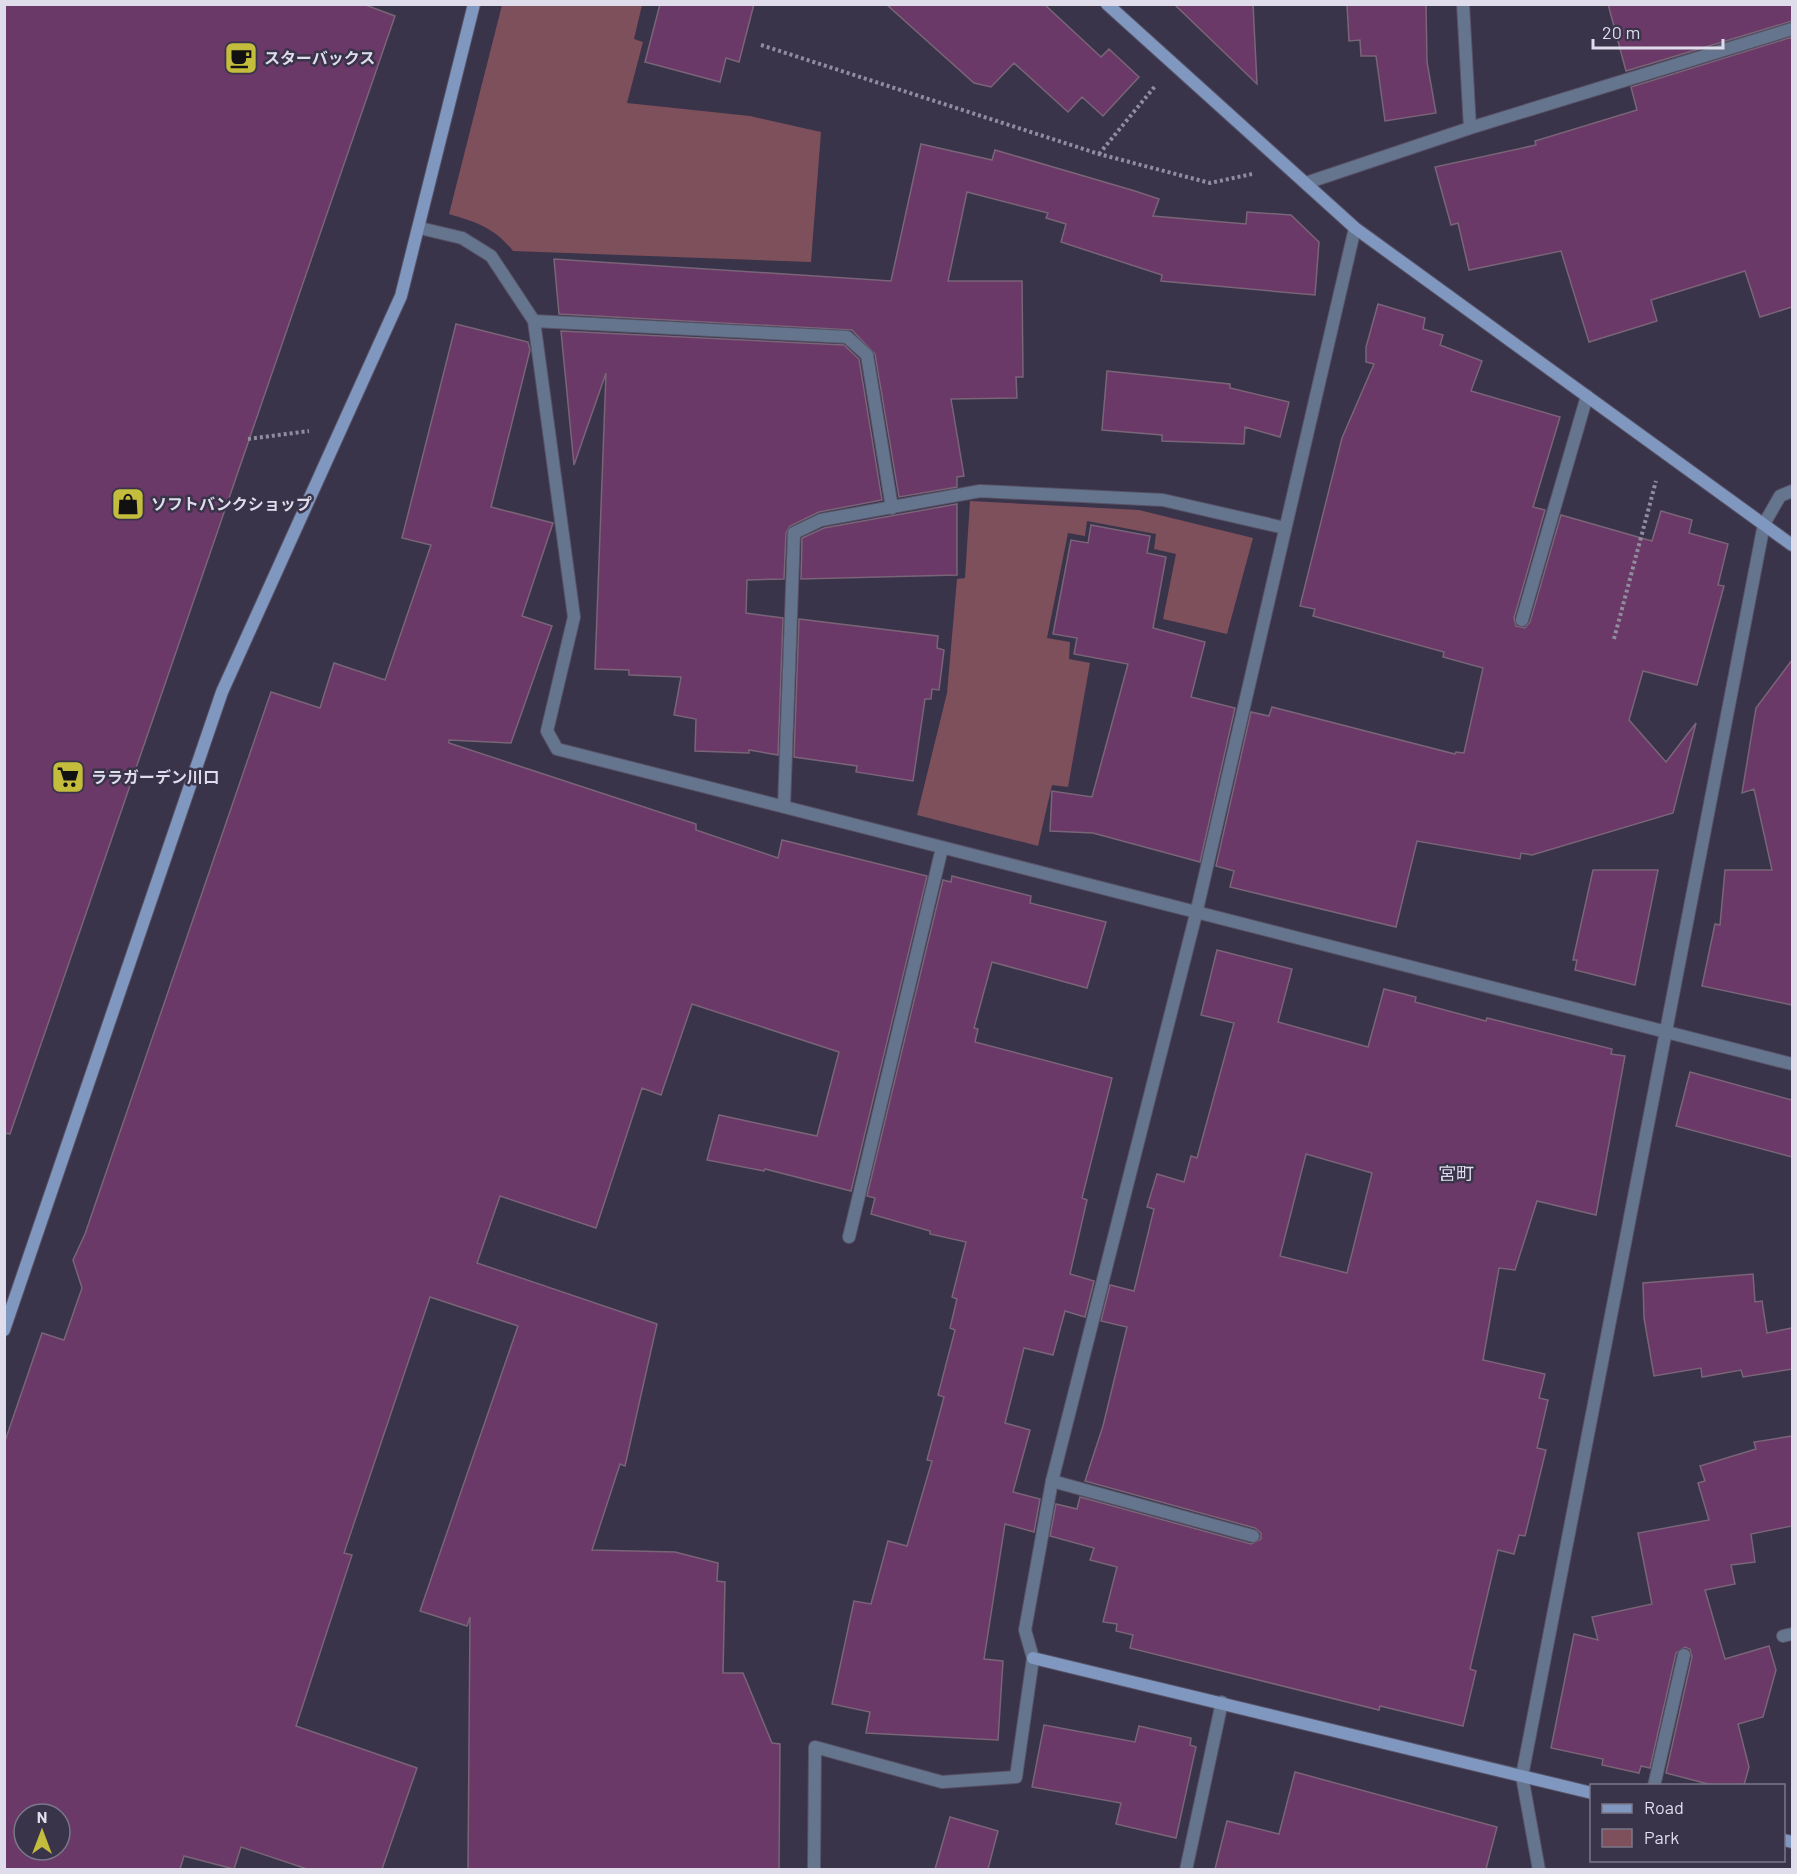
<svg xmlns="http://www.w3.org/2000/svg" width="1797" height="1874" viewBox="0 0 1797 1874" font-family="Barlow,'Noto Sans JP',sans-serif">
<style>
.green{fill:#7e505c}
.building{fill:#6a3967;stroke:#7a6478;stroke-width:1.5;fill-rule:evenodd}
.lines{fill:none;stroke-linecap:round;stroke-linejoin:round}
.lane-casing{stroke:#575267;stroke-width:14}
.street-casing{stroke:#575267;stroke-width:14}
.secondary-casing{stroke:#575267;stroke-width:14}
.path{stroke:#918d9f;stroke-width:4;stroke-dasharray:3 3;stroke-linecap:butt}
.lane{stroke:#66758e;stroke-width:12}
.street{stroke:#66758e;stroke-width:12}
.secondary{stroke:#8097bf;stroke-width:12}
.labels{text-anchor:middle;stroke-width:5;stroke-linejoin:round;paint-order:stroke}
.poi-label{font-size:16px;font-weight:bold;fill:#dfdceb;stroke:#39344a;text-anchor:start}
.neighbourhood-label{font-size:18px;fill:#dfdceb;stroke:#39344a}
</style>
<rect width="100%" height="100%" fill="#39344a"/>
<!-- green -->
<path class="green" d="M502,5H642L634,39L643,42L627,103L750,116L821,132L811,262L513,251C495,228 476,222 449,214Z
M970,501L1139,510L1253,538L1227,634L1163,619L1176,554L1154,549L1156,534L1087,521L1085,536L1068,533L1047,638L1070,642L1069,659L1090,663L1068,787L1052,785L1038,846L917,815L947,693L957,579L965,578Z"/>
<!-- building -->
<path class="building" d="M4,4H363L395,16L10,1134L4,1133Z
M660,4H754L739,62L726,58L720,82L645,62Z
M886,4H1044L1101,57L1109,49L1139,77L1103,116L1082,97L1068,112L1014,63L991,87L974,83Z
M1174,4H1253L1257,84Z
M1347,4H1426L1427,62L1436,113L1385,121L1376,56H1361L1360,40L1349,41Z
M1608,4H1792V21L1626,71Z
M1792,37V307L1760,317L1745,271L1651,300L1657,321L1589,342L1561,251L1469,270L1458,223L1451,225L1435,167L1536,145L1535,141L1637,110L1631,87Z
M921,144L992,160L995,150L1135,191L1159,199L1153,216L1246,224L1247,212L1291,215L1319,242L1315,295L1161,281L1162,275L1061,242L1066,224L1046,218L1048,213L967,192L948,281H1022L1023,377H1016L1017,398L951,399L964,476L957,477V487L899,497L875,354L852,330L559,314L554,259L891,281Z
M1378,304L1425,318L1423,329L1443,335L1440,345L1482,361L1471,391L1560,417L1533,507L1545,510L1514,618L1516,626L1525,628L1530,622L1561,515L1652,541L1661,511L1692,520L1689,533L1728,544L1718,585L1724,586L1697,685L1643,671L1629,720L1666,762L1696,723L1673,813L1532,855L1521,853L1520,859L1417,841L1396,927L1230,887L1234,871L1216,866L1251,712L1269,716L1272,707L1455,754L1456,752L1464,753L1483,668L1443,657L1444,652L1313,616L1315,609L1300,606L1342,438L1374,364L1366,362V347Z
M456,324L528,342L530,350L491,507L553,523L522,616L552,626L511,743L449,740V743L696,824V830L778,858L782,840L927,876L851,1191L765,1169L764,1171L707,1160L719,1115L817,1136L839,1052L692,1004L661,1095L642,1088L596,1228L500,1196L477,1263L657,1324L625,1466L620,1464L592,1550L675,1552L718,1563L717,1581L725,1582L723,1673H743L772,1743L780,1744L779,1869H468L470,1617L467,1626L420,1611L518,1326L430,1297L344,1553L352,1555L296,1726L417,1768L382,1869H307L241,1847L234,1869L184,1856L180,1869H4V1444L42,1333L64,1340L82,1288L73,1260L85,1234L271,692L320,708L334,663L385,680L431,545L402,538ZM24,1814H60V1850H24Z
M561,331L844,345L859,359L882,500L819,512L790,526L786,533L784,579L747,580L746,613L783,618L778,755L749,750V753L695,751L696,719L674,715L681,677L629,675V670L595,669L606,373L574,465Z
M1107,371L1230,384V388L1289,402L1280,437L1245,427L1244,444L1162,441V435L1102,430Z
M957,504V575L801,579L802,538L824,528Z
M1091,525L1150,536L1147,553L1166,557L1153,628L1205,642L1191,697L1235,708L1200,862L1093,833L1050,831L1052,791L1092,797L1128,664L1074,654L1077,638L1053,634L1071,540L1088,543Z
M799,619L938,636L937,648L944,650L939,690L932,689L931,699H925L913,781L856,772L857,766L794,757Z
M1792,660V1005L1702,986L1715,924L1720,925L1725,870H1772L1754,789L1742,793L1756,708Z
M1593,870H1658L1635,985L1575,970L1577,960H1573Z
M952,876L1031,896L1030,903L1106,922L1087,988L992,962L974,1028L978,1029L975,1042L1112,1078L1082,1198L1087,1200L1070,1274L1094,1281L1085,1317L1065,1311L1053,1355L1024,1348L1005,1423L1030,1430L1013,1492L1040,1499L1034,1532L1005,1524L984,1659L1003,1661L998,1740L866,1733L870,1712L832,1704L854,1601L871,1604L888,1541L907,1546L932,1461L927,1460L944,1397L938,1395L955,1330L950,1328L957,1299L952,1297L966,1242L930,1234V1231L871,1214L875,1198L867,1196L943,880L951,882Z
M1217,950L1292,969L1278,1022L1368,1047L1384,989L1416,997L1415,1002L1486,1021L1487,1018L1612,1049L1611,1054L1625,1056L1596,1215L1537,1201L1515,1270L1499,1268L1483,1360L1545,1374L1539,1398L1548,1400L1537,1448L1546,1450L1525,1536L1519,1535L1514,1554L1498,1550L1470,1669L1476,1671L1463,1726L1380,1706L1379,1710L1130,1648L1133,1635L1116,1631L1117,1624L1103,1622L1117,1567L1090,1560L1094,1548L1050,1536L1056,1504L1077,1509L1080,1497L1251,1544L1261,1539V1533L1255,1528L1085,1481L1103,1426L1127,1327L1101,1321L1110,1285L1134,1291L1154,1209L1147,1207L1157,1174L1184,1182L1191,1156L1197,1158L1234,1023L1201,1015ZM1306,1154L1372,1173L1347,1273L1280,1256Z
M1690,1072L1792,1100V1157L1676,1126Z
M1753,1274L1755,1302L1762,1301L1767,1333L1792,1328V1369L1743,1377L1741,1370L1702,1377L1701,1368L1654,1376L1644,1318L1643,1283Z
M1792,1436V1526L1751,1534L1755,1562L1731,1565L1735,1584L1705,1590L1725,1659L1769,1646L1776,1670L1763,1717L1738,1724L1749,1767L1744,1785H1712L1666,1773L1692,1657L1690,1649L1685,1647L1676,1653L1650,1768L1641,1766L1639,1773L1602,1765L1603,1759L1551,1748L1574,1634L1598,1640L1592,1617L1652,1604L1638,1533L1709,1520L1698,1483L1705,1481L1700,1466L1756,1449L1754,1442Z
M1044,1725L1135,1742L1139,1726L1191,1738L1190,1745L1196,1747L1176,1838L1116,1824L1121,1803L1032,1787Z
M1295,1772L1497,1827L1486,1869H1215L1227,1821L1279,1834Z
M950,1817L998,1831L988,1869H935Z"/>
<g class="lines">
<defs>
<path id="lane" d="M1522,620L1587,396
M849,1237L942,848
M1052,1481L1253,1536
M1654,1786L1684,1655"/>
<path id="street" d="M1463,4L1470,128
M1306,183L1470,128L1792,29
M420,228L462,238L491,256L534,321L574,617L547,731L557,749L1792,1064
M534,321L847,337L867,355L892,508
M784,807L794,533L821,520L980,491L1163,500L1285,528
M1783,1636L1792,1634
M814,1870L815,1747L942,1782L1016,1777L1033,1658L1025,1630L1052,1481L1196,914L1355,228
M1186,1870L1222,1702
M1539,1870L1522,1776L1764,524L1780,496L1792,491"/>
<path id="secondary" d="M1107,4L1355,228L1792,545
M4,1330L222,692L401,296L474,4
M1033,1658L1592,1793
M1784,1840L1792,1842"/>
</defs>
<!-- lane casing -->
<use href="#lane" class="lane-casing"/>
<!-- street casing -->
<use href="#street" class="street-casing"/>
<!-- secondary casing -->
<use href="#secondary" class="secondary-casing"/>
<!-- path -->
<path class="path" d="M761,45L1099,154L1210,183L1252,174
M1099,154L1156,85
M248,439L309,431
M1614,639L1656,481"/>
<!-- lane -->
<use href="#lane" class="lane"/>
<!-- street -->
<use href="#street" class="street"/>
<!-- secondary -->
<use href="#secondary" class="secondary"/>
</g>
<!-- icons -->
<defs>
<symbol id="cafe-square" viewBox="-11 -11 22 22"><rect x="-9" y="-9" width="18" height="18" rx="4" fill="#c4bc3d" stroke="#39344a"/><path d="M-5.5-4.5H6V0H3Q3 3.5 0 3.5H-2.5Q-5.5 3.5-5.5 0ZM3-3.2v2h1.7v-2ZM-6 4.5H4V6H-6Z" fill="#111"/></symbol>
<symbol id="shop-square" viewBox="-11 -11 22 22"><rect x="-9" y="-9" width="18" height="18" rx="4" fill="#c4bc3d" stroke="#39344a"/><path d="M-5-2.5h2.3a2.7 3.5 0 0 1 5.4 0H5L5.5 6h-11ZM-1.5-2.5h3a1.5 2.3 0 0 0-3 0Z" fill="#111"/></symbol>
<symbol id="supermarket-square" viewBox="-11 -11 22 22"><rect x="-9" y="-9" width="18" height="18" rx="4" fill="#c4bc3d" stroke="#39344a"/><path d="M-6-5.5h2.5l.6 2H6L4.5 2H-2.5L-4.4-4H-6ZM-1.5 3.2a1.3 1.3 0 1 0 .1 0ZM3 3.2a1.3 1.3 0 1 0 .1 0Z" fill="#111"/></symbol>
</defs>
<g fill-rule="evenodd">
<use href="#cafe-square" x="222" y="39" width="38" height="38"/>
<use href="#shop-square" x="109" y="485" width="38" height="38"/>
<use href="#supermarket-square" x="49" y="758" width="38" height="38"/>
</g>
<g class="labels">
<!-- poi labels -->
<g class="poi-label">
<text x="264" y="64">スターバックス</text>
<text x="151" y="510">ソフトバンクショップ</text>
<text x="91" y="783">ララガーデン川口</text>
</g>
<!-- neighbourhood labels -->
<g class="neighbourhood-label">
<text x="1456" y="1180">宮町</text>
</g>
</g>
<!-- border -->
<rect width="1797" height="1874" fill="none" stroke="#dfdceb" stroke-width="12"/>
<!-- legend -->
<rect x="1590" y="1784" width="195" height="78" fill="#39344a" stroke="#7b778a" stroke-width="1.5"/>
<rect x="1602" y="1804" width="30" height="9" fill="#8097bf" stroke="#7b778a" stroke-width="1.5"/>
<text x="1644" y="1814" font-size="18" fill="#dfdceb">Road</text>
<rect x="1602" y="1829" width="30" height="18" fill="#7e505c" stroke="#7b778a" stroke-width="1.5"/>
<text x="1644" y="1844" font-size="18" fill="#dfdceb">Park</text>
<!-- north arrow -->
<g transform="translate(42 1832)"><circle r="28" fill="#39344a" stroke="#7b778a" stroke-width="1.5"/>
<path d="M0-4.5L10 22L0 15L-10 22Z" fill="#c4bc3d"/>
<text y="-9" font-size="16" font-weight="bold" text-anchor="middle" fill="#dfdceb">N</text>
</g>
<!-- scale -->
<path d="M1593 39v9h130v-9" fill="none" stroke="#dfdceb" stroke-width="3"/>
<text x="1602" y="39" font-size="18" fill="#dfdceb" stroke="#39344a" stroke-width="4.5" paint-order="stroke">20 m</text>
</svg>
